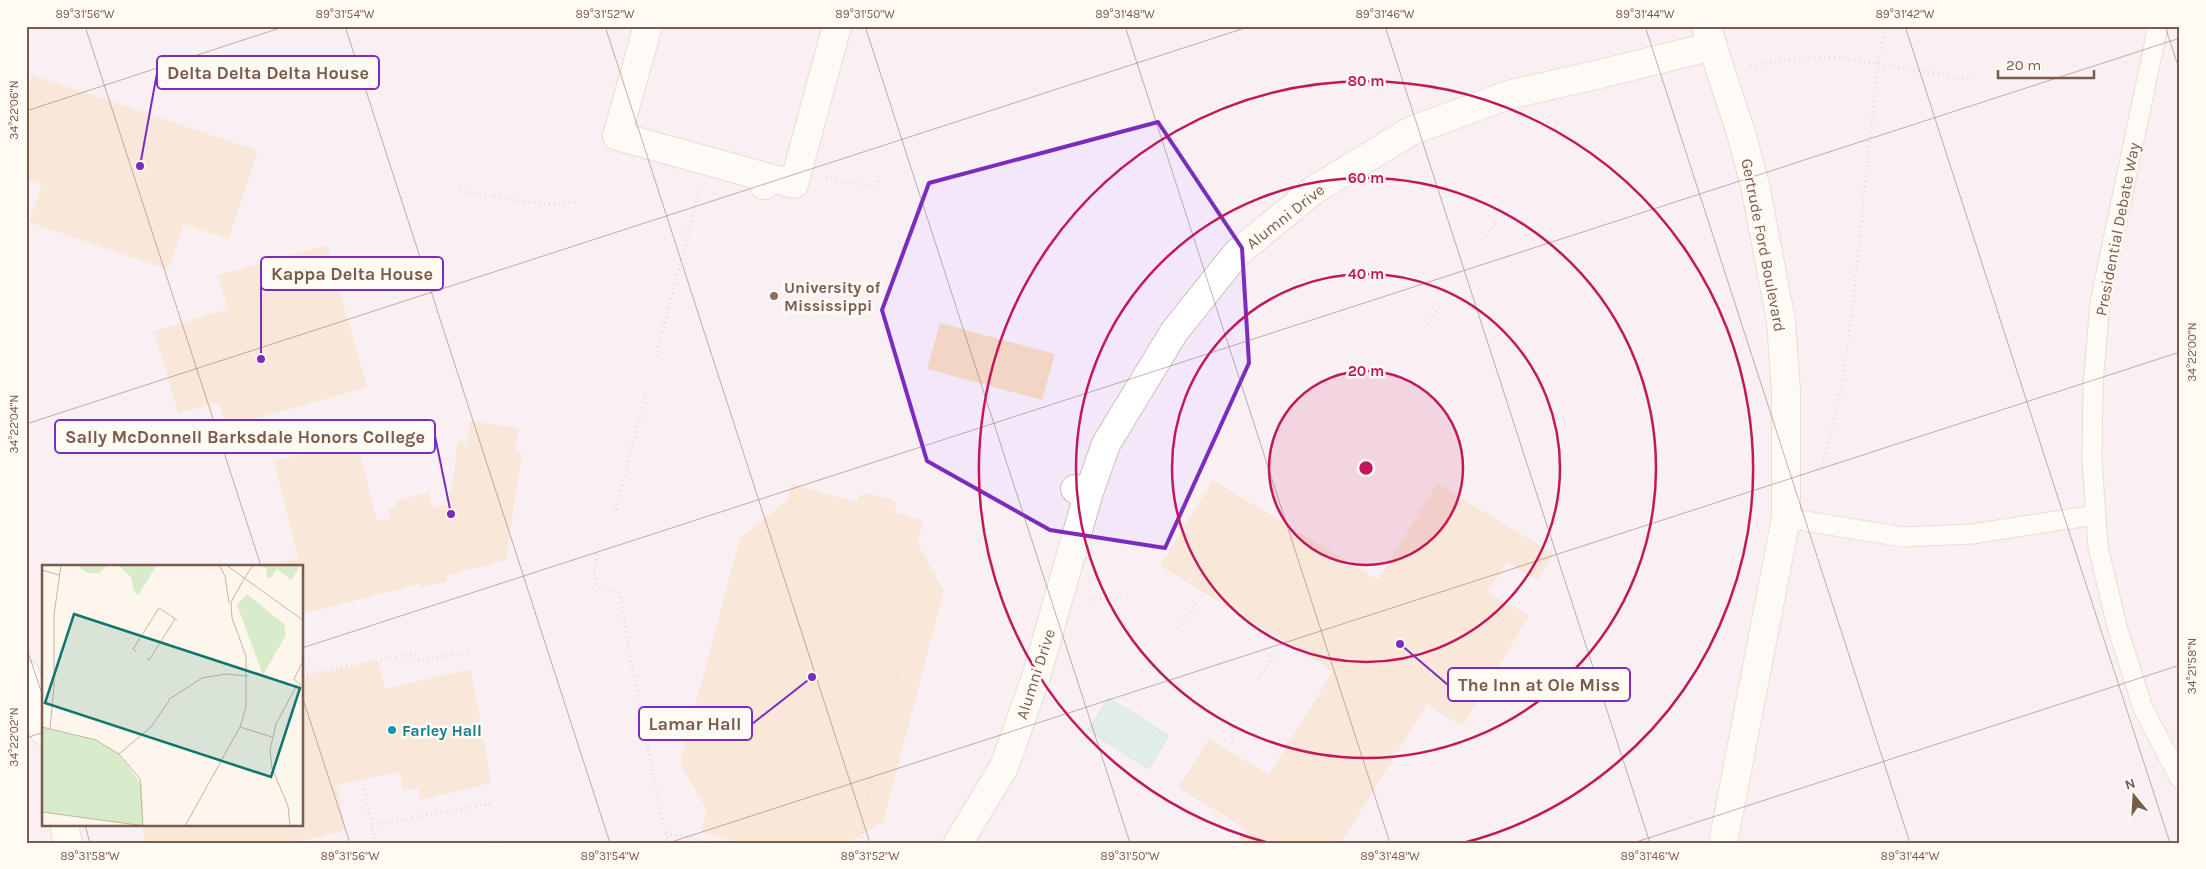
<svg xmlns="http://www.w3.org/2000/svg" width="2206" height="869" viewBox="0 0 2206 869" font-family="Karla,sans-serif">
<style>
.education{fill:#f3e8fa;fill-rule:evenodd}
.water{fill:#bfe3e8;stroke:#a5d3da}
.building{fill:#f3d5c3}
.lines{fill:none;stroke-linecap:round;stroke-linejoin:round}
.service-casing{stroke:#d1beb0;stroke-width:21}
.pedestrian-casing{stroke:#d1beb0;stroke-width:30}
.minor-casing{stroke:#d1beb0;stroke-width:30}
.tertiary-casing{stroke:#d1beb0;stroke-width:30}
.path{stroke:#d9b8a5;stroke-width:3;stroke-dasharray:1 4;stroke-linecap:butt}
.service{stroke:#fff;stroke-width:19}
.pedestrian{stroke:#fff;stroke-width:28}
.minor{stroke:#fff;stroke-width:28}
.tertiary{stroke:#fff;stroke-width:28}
.marked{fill:none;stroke:#7b2cbf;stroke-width:4;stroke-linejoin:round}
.ticks{fill:none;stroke:#7a5c4d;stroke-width:1;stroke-opacity:0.45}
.ring{fill:none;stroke:#c2185b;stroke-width:2.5}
.education-dot{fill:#8d6e63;stroke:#fffaf3;stroke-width:2}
.culture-dot{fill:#0f9aa8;stroke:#fffaf3;stroke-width:2}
.labels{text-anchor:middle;stroke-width:5;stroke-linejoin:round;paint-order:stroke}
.street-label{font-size:16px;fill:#7a5c4d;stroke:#fffaf3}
.education-label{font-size:16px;font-weight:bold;fill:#785e54;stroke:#fffaf3;text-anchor:start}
.culture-label{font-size:16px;font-weight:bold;fill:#0d838f;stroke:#fffaf3;text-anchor:start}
.inset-road{fill:none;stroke:#c5b3a7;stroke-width:1}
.view{fill:#0f766e;fill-opacity:0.15;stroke:#0f766e;stroke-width:2.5}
.inset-edge{fill:none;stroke:#7a5c4d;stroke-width:2.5}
.centre{fill:#c2185b;stroke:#fffaf3;stroke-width:2.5}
.ring-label{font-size:15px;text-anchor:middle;font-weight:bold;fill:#c2185b;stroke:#fffaf3;stroke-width:5;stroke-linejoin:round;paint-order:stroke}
.leader{fill:none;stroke:#7b2cbf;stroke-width:2}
.callout-dot{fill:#7b2cbf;stroke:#fffaf3;stroke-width:2}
.callout{fill:#fffaf3;stroke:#7b2cbf;stroke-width:2}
.callout-label{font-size:18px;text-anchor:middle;font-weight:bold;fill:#7a5c4d}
.neatline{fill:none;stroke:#7a5c4d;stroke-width:2}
.ticks-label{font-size:12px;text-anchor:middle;fill:#7a5c4d}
</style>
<rect width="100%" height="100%" fill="#fdf6ec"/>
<!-- education -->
<path class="education" d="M26,26H2180V843H26ZM44,566H302V825H44Z"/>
<!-- water -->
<path class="water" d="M1109,698L1169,736L1148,769L1088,730Z"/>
<!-- building -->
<path class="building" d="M33,75L258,151L228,239L184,224L168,270L29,222L42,185L26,180V95Z
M327,245L367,387L226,427L219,402L178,413L154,331L228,309L218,275Z
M940,323L1055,354L1042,400L927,369Z
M470,421L519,428L515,453L522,454L506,560L446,576L447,581L420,588L419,584L302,614V566H268L298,558L274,461L357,440L377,521L391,518L389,509L398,507L397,501L429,492L433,508L449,504L458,441L467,442Z
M1213,480L1378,580L1437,483L1553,554L1537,580L1507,561L1488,592L1529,616L1462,726L1427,704L1341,843H1237L1246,829L1178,788L1209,739L1269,775L1333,671L1160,566Z
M791,484L856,502L859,496L866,493L891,499L896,503L895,512L923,520L918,544L944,591L883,822L847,843H738L701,832L707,811L680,763L740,538L788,500Z
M378,661L385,689L471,669L491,783L420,800L418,788L404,791L399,772L336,785L346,831L291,843H145L142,825H302V677Z"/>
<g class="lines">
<defs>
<path id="service" d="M2158,26L2100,302L2093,385L2092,459L2098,547L2118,630L2143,708L2180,779
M1786,518L1903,537L1972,534L2095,515"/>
<path id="pedestrian" d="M648,26L617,136L766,177L764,185
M766,177L794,184L837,26"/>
<path id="minor" d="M1075,489L1088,495L1106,444L1174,332L1237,253L1314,190L1411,131L1508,95L1600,74L1713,46
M26,675L44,731
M64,825L68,843
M958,843L1004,767L1036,677L1088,495"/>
<path id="tertiary" d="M1706,26L1741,133L1755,185L1781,321L1786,391V518L1723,843"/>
</defs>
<!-- service casing -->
<use href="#service" class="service-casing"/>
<!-- pedestrian casing -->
<use href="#pedestrian" class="pedestrian-casing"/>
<!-- minor casing -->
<use href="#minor" class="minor-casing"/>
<!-- tertiary casing -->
<use href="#tertiary" class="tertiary-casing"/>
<!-- path -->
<path class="path" d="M1750,66L1788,59L1839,57L1972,80
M1552,131L1560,118
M826,178L875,187L880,173
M460,191L539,204L577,202
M1483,240L1498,220
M1427,324L1441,305
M656,357L699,190
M1817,469H1821L1841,391L1851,320L1878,62L1887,26
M616,510L646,392
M597,554L594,573L597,586L618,592L622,600L628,645L665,833L672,843
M1090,600L1124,596
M1178,629L1197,602
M302,675L412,654L421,661L471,651
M1259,679L1275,652
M886,717L900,664
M1232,748L1233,723
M363,779L375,843
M372,825L495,803
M666,834L686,836L709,843
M487,843L501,840
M861,843L870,776"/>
<!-- service -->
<use href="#service" class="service"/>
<!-- pedestrian -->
<use href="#pedestrian" class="pedestrian"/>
<!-- minor -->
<use href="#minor" class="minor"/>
<!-- tertiary -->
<use href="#tertiary" class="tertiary"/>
</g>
<!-- marked area -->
<path d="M0 0H2206V869H0ZM1158,122L1242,248L1249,363L1165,548L1050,530L927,461L882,310L929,183Z" fill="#fdf6ec" fill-opacity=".55" fill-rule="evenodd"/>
<path class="marked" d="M1158,122L1242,248L1249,363L1165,548L1050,530L927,461L882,310L929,183Z"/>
<!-- ticks -->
<path class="ticks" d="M85,26L261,566M345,26L610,843M605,26L870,843M865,26L1130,843M1125,26L1390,843M1385,26L1650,843M1645,26L1910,843M1905,26L2170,843M2165,26L2180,72M26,111L286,26M26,424L1251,26M26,646L44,700M302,648L2180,38M302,696L350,843M26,738L44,732M85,825L90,843M668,843L2180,352M1633,843L2180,665"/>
<!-- distance rings -->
<circle cx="1366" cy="468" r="97" fill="#c2185b" fill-opacity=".12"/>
<g class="ring">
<circle cx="1366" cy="468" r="97"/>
<circle cx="1366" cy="468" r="194"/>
<circle cx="1366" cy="468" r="290"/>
<path d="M1269 843A387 387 0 1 1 1463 843"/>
</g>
<!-- markers -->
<circle class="education-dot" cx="774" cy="296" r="5"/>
<circle class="culture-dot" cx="392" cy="730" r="5"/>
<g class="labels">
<!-- street labels -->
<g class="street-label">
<text transform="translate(1285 216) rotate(-38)" y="6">Alumni Drive</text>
<text transform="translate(2117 229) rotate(-79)" y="6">Presidential Debate Way</text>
<text transform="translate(1764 245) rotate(79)" y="6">Gertrude Ford Boulevard</text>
<text transform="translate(1035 674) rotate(-72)" y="6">Alumni Drive</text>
</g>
<!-- education labels -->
<g class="education-label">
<text x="784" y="293">University of<tspan x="784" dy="18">Mississippi</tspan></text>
</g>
<!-- culture labels -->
<g class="culture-label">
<text x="402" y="736">Farley Hall</text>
</g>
</g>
<!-- overview -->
<g transform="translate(42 565)">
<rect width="261" height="261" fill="#fdf6ec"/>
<path d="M39,0H66L57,8H46L38,3ZM76,0H115L96,30L92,27L89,12ZM220,0H259L249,15L235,4L229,13H225L224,4ZM205,29L242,59L244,70L221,110L195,40ZM0,162L54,175L77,189L100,221L101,261L0,247Z" fill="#d8ecc9"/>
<path class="inset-road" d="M177,0L183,11L187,38M184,0L262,56M0,5L17,10M202,14L211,0M94,86L91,84L117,43L135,55M105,93L107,95L133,54M262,94L252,114L262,123M126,135L160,113L184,109L206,111M0,162L54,175L77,189L98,214L101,261M198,162L230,172M8,163L12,122V50L19,0M77,189L109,162L127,136M0,247L103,261M143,261L198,162L204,142V91L190,53L189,37L202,14M248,261L246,241L230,203L228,185L234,159L255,120"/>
<path class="view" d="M32,49L258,123L229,212L3,138Z"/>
<rect width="261" height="261" class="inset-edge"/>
</g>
<circle cx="1366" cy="468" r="8" class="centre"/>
<g class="ring-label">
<text x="1366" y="86">80 m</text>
<text x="1366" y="183">60 m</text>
<text x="1366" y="279">40 m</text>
<text x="1366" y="376">20 m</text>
</g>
<!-- callouts -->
<path class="leader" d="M140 166L157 73M261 359L261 274M451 514L435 436M1400 644L1448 685M812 677L752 724"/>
<g class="callout-dot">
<circle cx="140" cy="166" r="5"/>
<circle cx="261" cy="359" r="5"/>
<circle cx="451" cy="514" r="5"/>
<circle cx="1400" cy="644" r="5"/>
<circle cx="812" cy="677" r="5"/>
</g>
<g class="callout">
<rect x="157" y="56" width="222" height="33" rx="5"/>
<rect x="261" y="257" width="182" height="33" rx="5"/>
<rect x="55" y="420" width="380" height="33" rx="5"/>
<rect x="1448" y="668" width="182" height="33" rx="5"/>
<rect x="639" y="707" width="113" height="33" rx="5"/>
</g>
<g class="callout-label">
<text x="268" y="79">Delta Delta Delta House</text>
<text x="352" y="280">Kappa Delta House</text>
<text x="245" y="443">Sally McDonnell Barksdale Honors College</text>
<text x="1539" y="691">The Inn at Ole Miss</text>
<text x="695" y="730">Lamar Hall</text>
</g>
<!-- border -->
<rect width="2206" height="869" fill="none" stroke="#fffaf3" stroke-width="55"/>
<!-- north arrow -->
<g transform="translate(2134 796) rotate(342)" stroke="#fffaf3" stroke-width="4" paint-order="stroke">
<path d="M0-4L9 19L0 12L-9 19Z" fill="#7a5c4d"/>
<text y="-8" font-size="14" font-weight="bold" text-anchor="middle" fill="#7a5c4d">N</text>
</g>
<!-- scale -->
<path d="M1998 70v8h96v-8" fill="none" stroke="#7a5c4d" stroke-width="2.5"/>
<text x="2006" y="70" font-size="15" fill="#7a5c4d" stroke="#fffaf3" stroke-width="4" paint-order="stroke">20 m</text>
<rect x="28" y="28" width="2150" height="814" class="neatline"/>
<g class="ticks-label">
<text x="85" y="18">89°31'56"W</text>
<text x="345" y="18">89°31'54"W</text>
<text x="605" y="18">89°31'52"W</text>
<text x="865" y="18">89°31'50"W</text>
<text x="1125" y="18">89°31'48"W</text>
<text x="1385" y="18">89°31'46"W</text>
<text x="1645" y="18">89°31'44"W</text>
<text x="1905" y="18">89°31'42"W</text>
<text transform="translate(14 110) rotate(-90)" y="4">34°22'06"N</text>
<text transform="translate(2192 352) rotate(-90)" y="4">34°22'00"N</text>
<text transform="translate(14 424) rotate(-90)" y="4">34°22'04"N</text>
<text transform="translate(2192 666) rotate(-90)" y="4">34°21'58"N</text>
<text transform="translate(14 737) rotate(-90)" y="4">34°22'02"N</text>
<text x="90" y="860">89°31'58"W</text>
<text x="350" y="860">89°31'56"W</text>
<text x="610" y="860">89°31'54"W</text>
<text x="870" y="860">89°31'52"W</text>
<text x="1130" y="860">89°31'50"W</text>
<text x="1390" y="860">89°31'48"W</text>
<text x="1650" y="860">89°31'46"W</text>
<text x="1910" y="860">89°31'44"W</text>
</g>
</svg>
